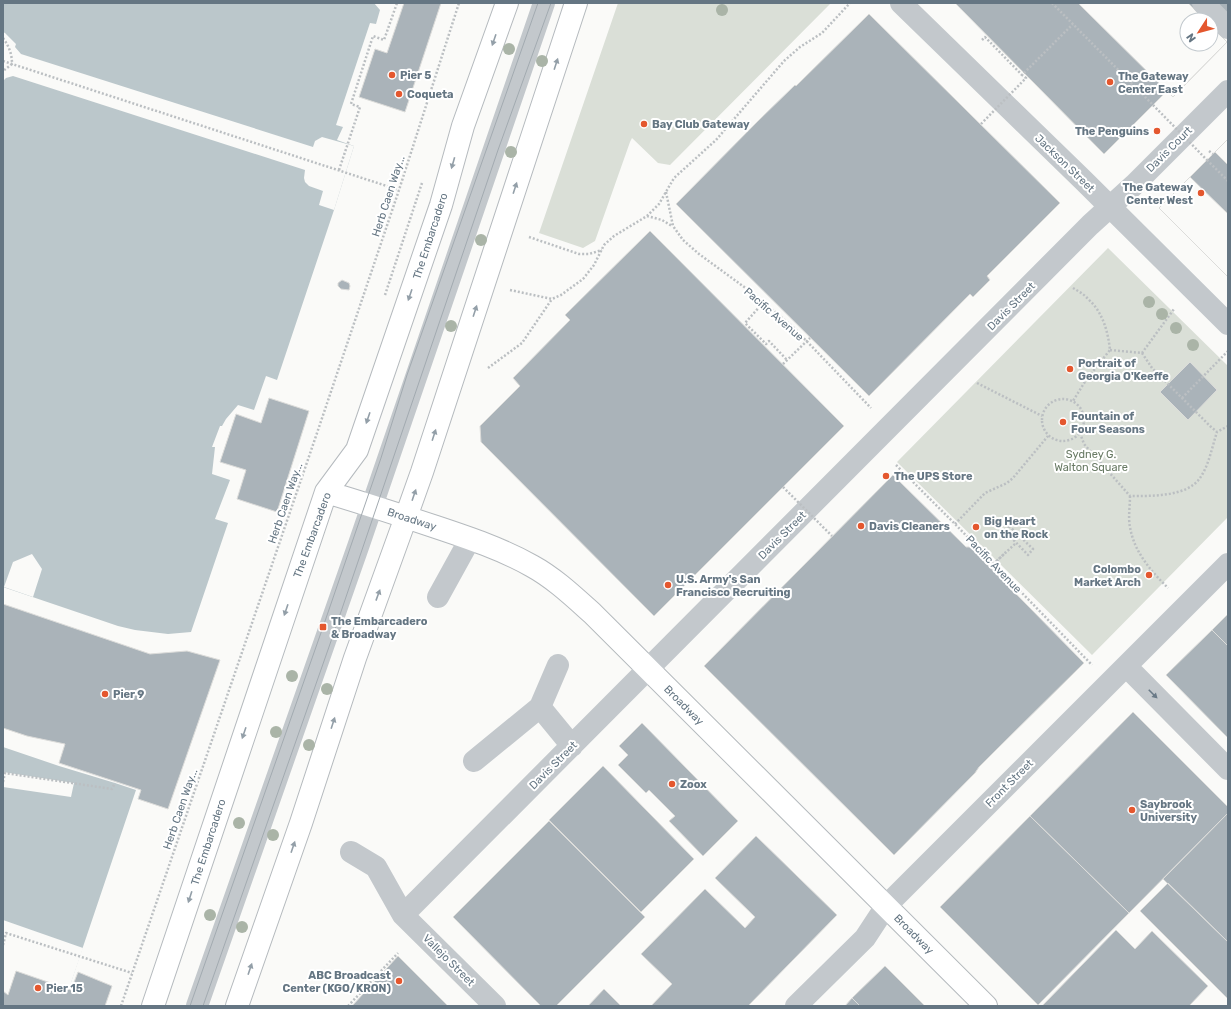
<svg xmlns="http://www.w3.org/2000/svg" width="1231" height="1009" viewBox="0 0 1231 1009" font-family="Rubik,sans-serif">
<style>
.green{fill:#dadfd7}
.water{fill:#bbc7cb}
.pier{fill:#fafaf8}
.building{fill:#aab3b9;stroke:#dcdcda;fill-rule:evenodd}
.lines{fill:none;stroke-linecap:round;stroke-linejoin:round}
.major-casing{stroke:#b5babe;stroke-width:24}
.path{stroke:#bbbfc2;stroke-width:2.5;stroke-dasharray:2 2;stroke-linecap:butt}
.minor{stroke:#c3c8cc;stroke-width:22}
.major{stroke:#fff;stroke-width:22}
.tram{stroke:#a2aab0;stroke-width:1}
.path-bridge{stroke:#bbbfc2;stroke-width:2.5;stroke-dasharray:2 2;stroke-linecap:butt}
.tree{fill:#aab4a7}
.oneway{fill:#939fa8}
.oneway2{fill:#6a7a87}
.poi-dot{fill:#e4572e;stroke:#fff;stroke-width:1.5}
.labels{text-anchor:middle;stroke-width:4;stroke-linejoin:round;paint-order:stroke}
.poi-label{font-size:11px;font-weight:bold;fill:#657683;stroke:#fff;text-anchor:start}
.street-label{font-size:11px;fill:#657683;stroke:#fff}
.park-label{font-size:11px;fill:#687a64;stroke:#fff}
</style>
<rect width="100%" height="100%" fill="#fafaf8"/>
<!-- green -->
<path class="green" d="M618,3H831L670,165L658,163L632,138L630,142L595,241L583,248L539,233Z
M1108,248L1228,366V517L1092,655L897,462Z"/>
<!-- water -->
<path class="water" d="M3,3H374L380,10L376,24L370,23L336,125L343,127L337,140L354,146L334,210L277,380L266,376L254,410L238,405L226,419L222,426H220L212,447H215L212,474L230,480L215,519L228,523L191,632L168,634L135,630L118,626L3,587Z
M3,747L59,766L115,783L136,790L63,1006H3Z"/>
<!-- pier -->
<path class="pier" d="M3,32L5,33L16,44L15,47L21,54L313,147L315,141L322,137L354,146L334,210L319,205L323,191L309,186L305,182L304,178L305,170L13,76L6,78L3,81Z
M32,554L42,569L33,597L4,587L13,562Z
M3,772L74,783L71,797L3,787Z
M3,920L83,948L63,1006H3Z"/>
<!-- building -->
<path class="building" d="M404,3H441L405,112L359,97L375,49L387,53Z
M955,3H1228V31L1222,37L1227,42L1173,97L1167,91L1104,154ZM1187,20H1211V44H1187Z
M1078,3H1188L1205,20H1187V44H1211V26L1227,42L1173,97Z
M869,14L1060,203L987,276L990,280L973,297L970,294L869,396L676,204L758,121L795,85L796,86Z
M1228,139V165L1215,152Z
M1228,139V277L1159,208Z
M1190,177L1228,214V277L1159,208Z
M650,231L844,426L654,616L481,442L480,426L520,386L513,378L570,320L565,315Z
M342,280L349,283L350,286L349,290L341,289L338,286V283Z
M1190,362L1217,390L1188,420L1160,392Z
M269,398L309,411L277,512L237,499L246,470L220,462L236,414L261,423Z
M893,475L966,547H970L1084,663L996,750L979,767L975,773L894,855L704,666Z
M3,604L150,654L187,651L220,660L168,809L138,799L141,790L59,763L65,744L27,736L3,728Z
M1228,614V646L1212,630Z
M1212,630L1228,646V738L1166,675Z
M1133,712L1228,807V813L1129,913L1030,816Z
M642,723L738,821L703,856L669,821L675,816L649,790L646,793L618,765L628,755L619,746Z
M603,766L694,859L641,912L549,820Z
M1228,813V942L1163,879Z
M1030,816L1129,913L1038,1005L940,907Z
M549,821L645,917L556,1006H541L453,917Z
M756,836L837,915L748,1006H651L672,984L641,954L705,889L745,928L755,917L715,878Z
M1168,883L1228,942V999L1140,911Z
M1116,930L1135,949L1152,931L1208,986L1189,1006H1042Z
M398,956L448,1006H352Z
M885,966L925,1006H860L852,998Z
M16,971L71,990L78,972L112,986L105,1006H3V991L8,995Z
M604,989L621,1006H588Z
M852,998L860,1006H845Z"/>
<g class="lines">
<defs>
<path id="major" d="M326,492C363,503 400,515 436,527C469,538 502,549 532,566C554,578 573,596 592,613L986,1006
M153,1006L326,492L357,450L441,205L463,126L507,3
M237,1006L301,823L355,658L406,517L422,472L576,3"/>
</defs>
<!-- major casing -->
<use href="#major" class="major-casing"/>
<!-- path -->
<path class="path" d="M1052,3L1153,105
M3,38C9,46 12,54 12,64L3,71
M982,40L985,37L1022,75
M3,61L399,190
M1024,73L1073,24
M1209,151L1213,154
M1207,160L1228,181
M339,170L360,107L351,104L373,36L384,40L397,3
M666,192L673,226L683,240L699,254L751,292L793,327L871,408
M647,216L662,220L672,226
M529,237L579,254H589L602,250
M1073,288C1078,291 1084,294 1088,299C1103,312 1108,332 1110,350L1086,380L1073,401
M510,290L552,299L561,295L583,279L594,265L604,245L614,236L647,216L659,204L674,178L716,140L784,61L800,47L822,33L850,3
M385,295L422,183
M763,303L745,323L766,344L769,341L787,360
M1110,350L1142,353L1174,309
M1142,353L1152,368L1210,426L1217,432
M488,368L522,343L552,299
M977,383L1042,416
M1182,398L1228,351
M1042 420a21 21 0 1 1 42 0a21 21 0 1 1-42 0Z
M1080,433L1084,444L1130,496C1151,496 1187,497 1200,478C1209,465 1212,447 1217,432L1228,426
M896,465L955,524L1092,665
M1130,496C1130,506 1128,518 1130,527C1134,552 1151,571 1168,588
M955,524L985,493L1007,483L1013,478L1048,436
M1009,526L1033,549L1028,555L1004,530Z
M994,564L1006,552
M3,782L5,773L112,789L115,783
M3,945L6,933L132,973
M121,1006L316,436L399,190L459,3
M348,1006L398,953"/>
<!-- minor -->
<path class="minor" d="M901,3L1083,180L1228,324
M1203,3L1228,28
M438,597L470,539
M558,665L540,707L572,746
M1126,666L1228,769
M474,761L540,707
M351,852L376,867L403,915L495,1006
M403,915L1090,225L1134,185L1228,91
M197,1006L359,544L544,3
M796,1006L865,938L886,906L1228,564"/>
<!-- major -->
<use href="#major" class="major"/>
<!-- tram -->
<path class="tram" d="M190,1006L323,627L381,458L407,375L538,3
M203,1006L330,644L498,150L551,3"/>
<!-- path-bridge -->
<path class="path-bridge" d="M1153,105L1207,160
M981,124L1026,78L1022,75L1024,73
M783,364L810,338
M783,487L832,536
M990,567L1016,543"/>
</g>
<!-- trees -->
<g class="tree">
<circle cx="722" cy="10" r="6"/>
<circle cx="509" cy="49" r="6"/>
<circle cx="542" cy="61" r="6"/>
<circle cx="511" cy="152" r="6"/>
<circle cx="481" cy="240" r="6"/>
<circle cx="1149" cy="302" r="6"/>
<circle cx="1162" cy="314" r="6"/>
<circle cx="451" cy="326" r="6"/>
<circle cx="1176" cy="328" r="6"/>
<circle cx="1193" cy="345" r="6"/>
<circle cx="292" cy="676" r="6"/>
<circle cx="327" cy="689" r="6"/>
<circle cx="276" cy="732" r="6"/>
<circle cx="309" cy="745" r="6"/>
<circle cx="239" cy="823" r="6"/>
<circle cx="273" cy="835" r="6"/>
<circle cx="210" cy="915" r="6"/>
<circle cx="242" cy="927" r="6"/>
</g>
<!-- one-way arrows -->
<defs><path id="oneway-solid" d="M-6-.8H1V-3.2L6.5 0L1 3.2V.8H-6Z"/></defs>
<g class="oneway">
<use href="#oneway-solid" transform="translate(494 40) rotate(109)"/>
<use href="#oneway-solid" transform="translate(556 64) rotate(-72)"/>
<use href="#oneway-solid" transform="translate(453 163) rotate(106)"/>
<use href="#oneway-solid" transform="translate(515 188) rotate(-72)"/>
<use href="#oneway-solid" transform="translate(410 295) rotate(109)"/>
<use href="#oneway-solid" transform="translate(475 311) rotate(-72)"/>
<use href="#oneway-solid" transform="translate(368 418) rotate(109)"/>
<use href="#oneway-solid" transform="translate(434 435) rotate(-72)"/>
<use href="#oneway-solid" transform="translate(414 495) rotate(-71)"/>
<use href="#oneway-solid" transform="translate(378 595) rotate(-70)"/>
<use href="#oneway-solid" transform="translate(286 610) rotate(109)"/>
<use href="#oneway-solid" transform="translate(333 723) rotate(-72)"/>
<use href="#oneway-solid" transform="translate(244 733) rotate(109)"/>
<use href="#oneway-solid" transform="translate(293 847) rotate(-71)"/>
<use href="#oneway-solid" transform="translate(190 897) rotate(108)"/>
<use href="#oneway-solid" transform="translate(250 969) rotate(-71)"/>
</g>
<use class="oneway2" href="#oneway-solid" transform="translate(1153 694) rotate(45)"/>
<!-- markers -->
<g class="poi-dot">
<circle cx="392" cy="75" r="4"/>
<circle cx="1110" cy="82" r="4"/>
<circle cx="399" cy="94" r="4"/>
<circle cx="644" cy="124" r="4"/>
<circle cx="1157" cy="131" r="4"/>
<circle cx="1201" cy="193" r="4"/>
<circle cx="1070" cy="369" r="4"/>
<circle cx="1063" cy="422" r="4"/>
<circle cx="886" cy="476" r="4"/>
<circle cx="861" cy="526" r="4"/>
<circle cx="976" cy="527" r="4"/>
<circle cx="1149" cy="575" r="4"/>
<circle cx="668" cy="585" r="4"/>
<rect x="319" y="623" width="8" height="8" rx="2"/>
<circle cx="105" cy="694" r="4"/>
<circle cx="672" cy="784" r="4"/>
<circle cx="1132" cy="810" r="4"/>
<circle cx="399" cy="981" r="4"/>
<circle cx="38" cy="988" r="4"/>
</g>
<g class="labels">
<!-- poi labels -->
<g class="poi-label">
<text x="400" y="79">Pier 5</text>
<text x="1118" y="80">The Gateway<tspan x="1118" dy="13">Center East</tspan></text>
<text x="407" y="98">Coqueta</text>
<text x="652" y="128">Bay Club Gateway</text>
<text x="1149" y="135" text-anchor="end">The Penguins</text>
<text x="1193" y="191" text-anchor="end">The Gateway<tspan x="1193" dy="13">Center West</tspan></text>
<text x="1078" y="367">Portrait of<tspan x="1078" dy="13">Georgia O'Keeffe</tspan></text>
<text x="1071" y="420">Fountain of<tspan x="1071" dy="13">Four Seasons</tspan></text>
<text x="894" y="480">The UPS Store</text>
<text x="984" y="525">Big Heart<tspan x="984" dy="13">on the Rock</tspan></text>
<text x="869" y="530">Davis Cleaners</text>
<text x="1141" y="573" text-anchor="end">Colombo<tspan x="1141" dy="13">Market Arch</tspan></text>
<text x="676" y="583">U.S. Army's San<tspan x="676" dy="13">Francisco Recruiting</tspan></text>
<text x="331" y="625">The Embarcadero<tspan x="331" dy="13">&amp; Broadway</tspan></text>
<text x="113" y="698">Pier 9</text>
<text x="680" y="788">Zoox</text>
<text x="1140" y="808">Saybrook<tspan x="1140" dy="13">University</tspan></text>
<text x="391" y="979" text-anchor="end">ABC Broadcast<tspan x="391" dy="13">Center (KGO/KRON)</tspan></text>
<text x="46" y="992">Pier 15</text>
</g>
<!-- street labels -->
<g class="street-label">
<text transform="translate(1169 149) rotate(-45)" y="4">Davis Court</text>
<text transform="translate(1065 163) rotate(44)" y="4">Jackson Street</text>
<text transform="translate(388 196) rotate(-72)" y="4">Herb Caen Way...</text>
<text transform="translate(430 236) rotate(-72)" y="4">The Embarcadero</text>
<text transform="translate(1011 306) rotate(-45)" y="4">Davis Street</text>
<text transform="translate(774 314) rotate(41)" y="4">Pacific Avenue</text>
<text transform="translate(285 503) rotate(-71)" y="4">Herb Caen Way...</text>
<text transform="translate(412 519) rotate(18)" y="4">Broadway</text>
<text transform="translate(312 535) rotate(-70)" y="4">The Embarcadero</text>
<text transform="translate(782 535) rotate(-45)" y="4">Davis Street</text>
<text transform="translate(994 564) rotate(46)" y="4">Pacific Avenue</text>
<text transform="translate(684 705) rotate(45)" y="4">Broadway</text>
<text transform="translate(553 765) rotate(-45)" y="4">Davis Street</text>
<text transform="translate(1009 783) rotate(-45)" y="4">Front Street</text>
<text transform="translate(180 809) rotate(-71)" y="4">Herb Caen Way...</text>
<text transform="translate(208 842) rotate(-72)" y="4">The Embarcadero</text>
<text transform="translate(914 934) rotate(45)" y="4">Broadway</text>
<text transform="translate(449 960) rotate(45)" y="4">Vallejo Street</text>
</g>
<!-- park labels -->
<g class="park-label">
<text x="1091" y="458">Sydney G.<tspan x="1091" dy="13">Walton Square</tspan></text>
</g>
</g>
<!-- border -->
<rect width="1231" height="1009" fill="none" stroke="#657683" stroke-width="8"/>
<!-- north arrow -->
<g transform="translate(1199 32) rotate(234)"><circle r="19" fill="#ffffff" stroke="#c1c8cd"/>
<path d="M0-3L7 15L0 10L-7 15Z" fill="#e4572e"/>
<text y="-6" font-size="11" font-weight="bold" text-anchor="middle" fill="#657683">N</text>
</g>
</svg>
